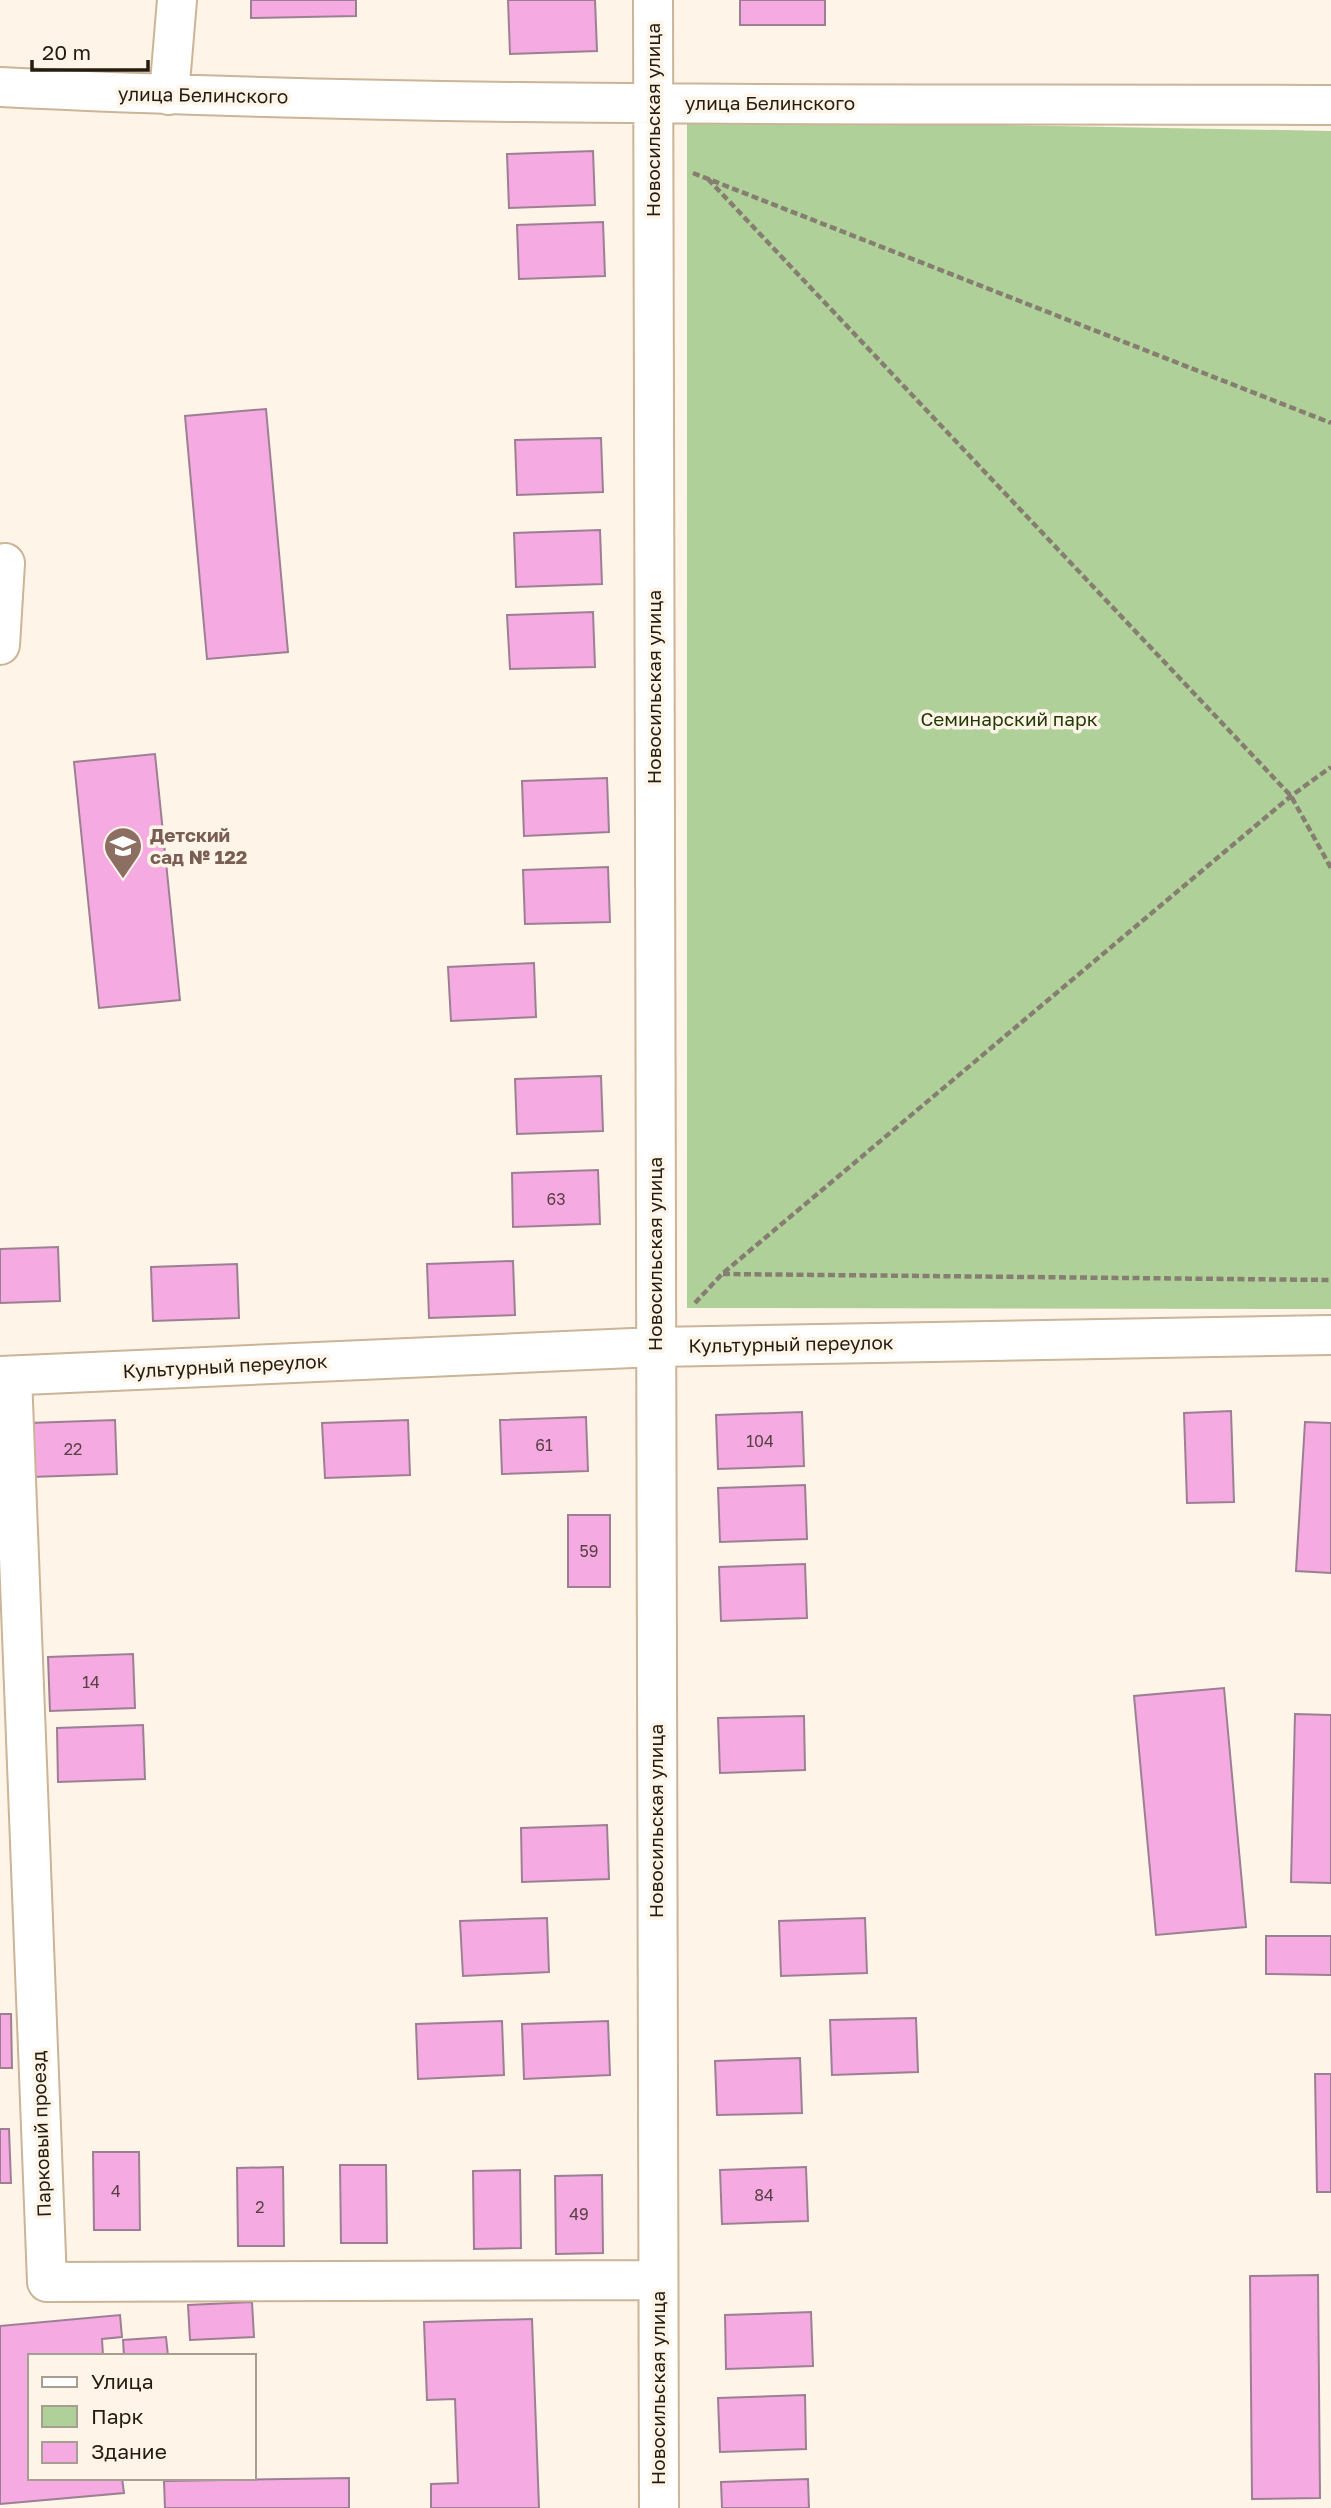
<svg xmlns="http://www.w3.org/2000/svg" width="1331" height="2508" viewBox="0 0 1331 2508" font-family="'Golos Text',sans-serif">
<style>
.green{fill:#b0d099}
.building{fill:#f5abe1;stroke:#9d7f94;stroke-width:2}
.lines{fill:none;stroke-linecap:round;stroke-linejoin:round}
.minor-casing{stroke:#cbb497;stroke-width:42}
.path{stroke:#877e72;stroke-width:4.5;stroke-dasharray:7 3.5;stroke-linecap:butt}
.minor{stroke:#fff;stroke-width:38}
.labels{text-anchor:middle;stroke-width:7;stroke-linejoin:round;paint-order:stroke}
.number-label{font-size:16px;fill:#594045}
.street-label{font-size:19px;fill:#251c11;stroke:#fef4e8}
.park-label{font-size:19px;fill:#1f3902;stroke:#fef4e8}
.education-label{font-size:19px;font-weight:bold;fill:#785e54;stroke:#fef4e8;text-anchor:start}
</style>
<rect width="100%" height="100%" fill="#fef4e8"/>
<!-- green -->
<path class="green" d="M687,119L1331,131V1309L687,1308Z"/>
<!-- building -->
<path class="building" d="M251,0H356V16L251,18Z
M508,0H595L597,51L510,54Z
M740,0H825V25H740Z
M593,151L595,205L509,208L507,154Z
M603,222L605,276L519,279L517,225Z
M266,409L288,652L207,659L185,416Z
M601,438L603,492L517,495L515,440Z
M600,530L602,584L516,587L514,533Z
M593,612L595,667L510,669L507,615Z
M155,754L180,1000L99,1008L74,762Z
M607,778L609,832L524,836L522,781Z
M608,867L610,922L525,924L523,870Z
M534,963L536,1017L451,1021L448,967Z
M601,1076L603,1131L517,1134L515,1079Z
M598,1170L600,1224L513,1227L512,1173Z
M58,1247L60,1301L0,1303V1249Z
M513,1261L515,1315L429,1318L427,1264Z
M237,1264L239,1318L153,1321L151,1267Z
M1231,1411L1234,1502L1187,1503L1184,1413Z
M802,1412L804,1466L718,1469L716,1415Z
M586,1417L588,1471L502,1474L500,1420Z
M115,1420L117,1474L31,1477L29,1423Z
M408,1420L410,1475L325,1478L322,1423Z
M1305,1422L1331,1423V1573L1296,1571Z
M805,1485L807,1539L720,1542L718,1488Z
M568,1515H610V1587H568Z
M805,1564L807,1618L721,1621L719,1567Z
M133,1654L135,1708L50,1711L48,1657Z
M1224,1688L1246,1927L1156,1935L1134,1696Z
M1295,1714L1331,1715V1883L1291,1882Z
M804,1716L805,1770L720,1773L718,1718Z
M143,1725L145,1779L58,1782L57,1728Z
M607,1825L609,1879L522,1882L521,1828Z
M547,1918L549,1972L463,1976L460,1921Z
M865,1918L867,1973L781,1976L779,1921Z
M1266,1936H1331V1975L1266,1974Z
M0,2014H11L12,2068H0Z
M916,2018L918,2072L832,2075L830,2020Z
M502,2021L504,2075L418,2079L416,2024Z
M608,2021L610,2075L524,2079L522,2024Z
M800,2058L802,2113L717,2115L715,2061Z
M1315,2074H1331V2192H1317Z
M0,2129H9L11,2183H0Z
M93,2152H139L140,2230H94Z
M340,2165H386L387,2243H341Z
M283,2167L284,2246H238L237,2168Z
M806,2167L808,2221L722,2224L720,2170Z
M520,2170L521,2248L474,2249L473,2171Z
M602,2175L603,2253L556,2254L555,2176Z
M1318,2275L1320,2498L1252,2499L1250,2276Z
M252,2302L254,2337L190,2340L188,2305Z
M811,2312L813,2366L726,2369L725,2315Z
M120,2315L122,2337L102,2339L103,2356H30V2478H122L124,2493L0,2504V2326Z
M532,2319L539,2508H431V2484L458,2483L455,2399L427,2400L424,2322Z
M166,2337L168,2356H124L123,2340Z
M805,2395L806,2449L720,2452L718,2398Z
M349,2478V2508H165L164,2481Z
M808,2479L809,2508H722L721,2482Z"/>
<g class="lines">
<defs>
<path id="minor" d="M653,0L659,2508
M0,87C443,109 888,103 1331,105
M169,95L177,0
M0,645L5,563
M0,1376L655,1347L1331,1335
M12,1376L47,2282L657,2280"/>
</defs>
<!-- minor casing -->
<use href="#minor" class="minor-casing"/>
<!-- path -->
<path class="path" d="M693,173L1331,423
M708,179L1291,796L1331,868
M723,1274L1331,1280
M695,1303L722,1274L1291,796L1331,767"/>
<!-- minor -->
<use href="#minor" class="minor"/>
</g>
<!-- icons -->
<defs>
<symbol id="school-pin" viewBox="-11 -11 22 30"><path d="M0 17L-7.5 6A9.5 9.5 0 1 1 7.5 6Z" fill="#8d6e63" stroke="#fef4e8"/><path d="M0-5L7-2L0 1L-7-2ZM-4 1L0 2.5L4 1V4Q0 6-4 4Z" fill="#fff"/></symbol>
</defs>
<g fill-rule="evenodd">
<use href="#school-pin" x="101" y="824" width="44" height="60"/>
</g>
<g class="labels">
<!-- number labels -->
<g class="number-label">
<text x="556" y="1205">63</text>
<text x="760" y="1447">104</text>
<text x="544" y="1451">61</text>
<text x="73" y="1455">22</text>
<text x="589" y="1557">59</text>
<text x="91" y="1688">14</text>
<text x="116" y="2197">4</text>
<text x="764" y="2201">84</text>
<text x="260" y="2213">2</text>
<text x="579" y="2220">49</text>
</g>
<!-- street labels -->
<g class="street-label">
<text transform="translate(203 95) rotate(1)" y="7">улица Белинского</text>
<text x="770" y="110">улица Белинского</text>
<text transform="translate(653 120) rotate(-90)" y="7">Новосильская улица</text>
<text transform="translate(654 687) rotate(-90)" y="7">Новосильская улица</text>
<text transform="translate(655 1254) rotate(-90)" y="7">Новосильская улица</text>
<text transform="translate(791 1344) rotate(-1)" y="7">Культурный переулок</text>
<text transform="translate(225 1366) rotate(-3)" y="7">Культурный переулок</text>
<text transform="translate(656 1821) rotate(-90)" y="7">Новосильская улица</text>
<text transform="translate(41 2134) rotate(-92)" y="7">Парковый проезд</text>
<text transform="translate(658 2388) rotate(-90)" y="7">Новосильская улица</text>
</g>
<!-- park labels -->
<g class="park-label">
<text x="1009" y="726">Семинарский парк</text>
</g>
<!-- education labels -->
<g class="education-label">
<text x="150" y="842">Детский<tspan x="150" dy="22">сад № 122</tspan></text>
</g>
</g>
<!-- legend -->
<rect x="28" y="2354" width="228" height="126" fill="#fef4e8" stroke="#a79e92" stroke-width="2"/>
<rect x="42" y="2377" width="35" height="10" fill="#ffffff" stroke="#a79e92" stroke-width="2"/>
<text x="91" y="2389" font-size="21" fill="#251c11">Улица</text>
<rect x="42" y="2406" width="35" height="21" fill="#b0d099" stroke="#a79e92" stroke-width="2"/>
<text x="91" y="2424" font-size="21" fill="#251c11">Парк</text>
<rect x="42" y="2442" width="35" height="21" fill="#f5abe1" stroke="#a79e92" stroke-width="2"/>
<text x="91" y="2459" font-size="21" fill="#251c11">Здание</text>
<!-- scale -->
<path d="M32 60v10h116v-10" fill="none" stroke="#251c11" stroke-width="3.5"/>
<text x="42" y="60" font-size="21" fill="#251c11" stroke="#fef4e8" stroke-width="5" paint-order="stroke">20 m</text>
</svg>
